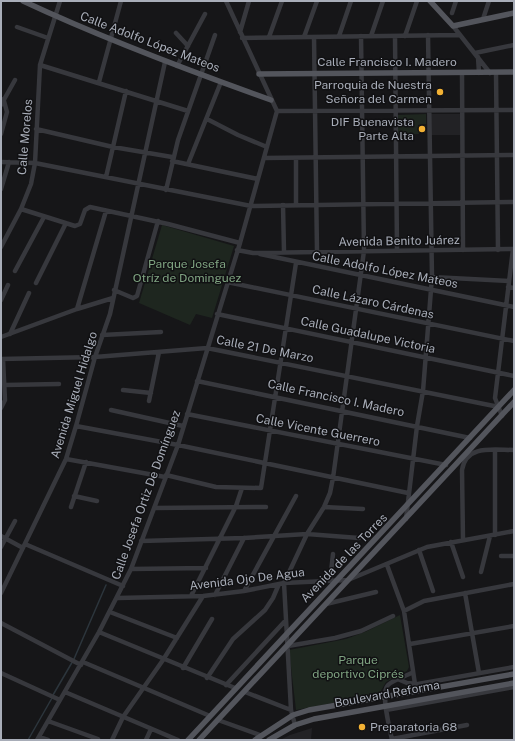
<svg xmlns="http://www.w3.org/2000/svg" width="515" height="741" viewBox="0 0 515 741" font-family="'Public Sans',sans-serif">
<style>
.built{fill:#222225}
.green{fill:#1e261f}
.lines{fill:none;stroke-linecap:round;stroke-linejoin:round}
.stream{stroke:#2c353c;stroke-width:1.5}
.minor{stroke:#37383d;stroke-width:4.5}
.major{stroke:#53555c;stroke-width:5.5}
.poi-dot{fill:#f2b134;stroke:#111113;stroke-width:1.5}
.labels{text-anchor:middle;stroke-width:3;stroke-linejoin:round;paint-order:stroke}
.street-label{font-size:12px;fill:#a8adb8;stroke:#111113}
.poi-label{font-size:12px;fill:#a8adb8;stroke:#111113;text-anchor:end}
.park-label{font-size:12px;fill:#7fa381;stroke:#111113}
</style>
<rect width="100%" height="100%" fill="#161618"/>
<!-- built -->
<path class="built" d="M431,114H460V135H431Z
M312,728L311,740H280L290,735Z"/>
<!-- green -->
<path class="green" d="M426,114V124L418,125L419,134L398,135V115Z
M162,225L234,246L212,318L196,314L190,325L139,303Z
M400,615L409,667L407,671L386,682L379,694L296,710L289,650L346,639L365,632Z"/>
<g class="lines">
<!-- stream -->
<path class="stream" d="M53,695L74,659L106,585
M28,740L52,698"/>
<!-- minor -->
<path class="minor" d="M452,13L456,1
M483,19L489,1
M453,26L490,73
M17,27L48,38
M240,32L249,1
M176,33L188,46
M339,36L351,1
M371,36L383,1
M395,36L397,251
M405,36L417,1
M269,37L282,1
M304,37L317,1
M314,37L317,252
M242,38L459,35
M475,53L514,45
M478,57L479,73
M40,65L188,111
M177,66L205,14
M462,73L463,250
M496,73L498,250
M99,82L121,1
M1,99L4,101L7,112L1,134
M1,105L15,80
M277,111L514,110
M207,119L238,135L267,147
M36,129L113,147L172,157
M264,158L514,155
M296,158V205
M172,161L258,179
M1,162L35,163L251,206L514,202
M188,164L221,82
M106,177L126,91
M1,189L9,162
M166,190L178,140L215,35
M283,205L284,252
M21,209L75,226L80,224L85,210L90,207L168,224L240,243
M1,247L21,209L31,184L35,163L40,65L60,1
M237,250L253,253L514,249
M260,254L514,307
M15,271L44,217
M432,277L509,281
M227,282L514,341
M36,283L66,223
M508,287L514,288
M114,290L133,298L137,296L158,221
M1,300L8,285
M77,309L106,211
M217,314L514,376
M10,334L29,293
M102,335L161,332
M1,337L77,309L113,298
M1,359L95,357L207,348L499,407
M197,381L470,438
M5,385L59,384
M123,390L151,393
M149,401L159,352
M1,408L5,400L3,359
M111,410L183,426
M187,414L446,465
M502,416L495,398L513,249
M76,426L178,445L408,493
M66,459L165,477
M166,475L216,487L261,488L296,263
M74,496L97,501
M71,507L86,462
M324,507L363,509
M154,508L266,507
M406,519L417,426L423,391L432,277L428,35
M495,535V450
M1,536L23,548
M463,540L462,470C466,444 494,450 514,450
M141,541L244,538L307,534L359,538
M451,542L463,577
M25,544L123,586
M1,547L15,521
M419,550L433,591
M501,556H514
M387,565L404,611L415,684
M131,569L206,568
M481,572L490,536
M330,581L333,554
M244,591L296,496
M1,593L66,459L76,426L95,357L110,314L165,62
M465,593L479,673
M215,595L244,538
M191,596L236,506L242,488
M118,598L203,596L244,591L284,583L348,580L427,547L514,531
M326,604L376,592
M404,611L424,601L514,584
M110,612L177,638
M1,623L81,665
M99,632L235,688
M410,644L514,626
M288,646L335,638L361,631L393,616
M83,662L210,716
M183,668L212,619
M1,673L60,700
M207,678L233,639L265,610L273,598L279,584
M400,680L407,683L418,684L514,667
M226,685L286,620
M65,692L178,740
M245,692L291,710
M386,710L514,687
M218,720L260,735
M48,721L98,739
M295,725L291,710L284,583L307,534L324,507L330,493L333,478L364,251L361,36
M39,737L48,740
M392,739L467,725
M37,740L99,632L131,569L178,445L240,243L277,111L226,1
M112,740L123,717L163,660L203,596
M146,740L151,729
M392,740C390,729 380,693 388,685C393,680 407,676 413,672"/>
<!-- major -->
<path class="major" d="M23,1C104,39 187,70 271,100
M430,1L453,26L514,13
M259,74L514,72
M188,740L514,390
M199,740L514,402
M255,740L293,715L309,710L514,674
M269,740L295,725L314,719L514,683"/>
</g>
<!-- markers -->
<g class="poi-dot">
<circle cx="440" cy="92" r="4"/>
<circle cx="422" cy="129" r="4"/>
<circle cx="362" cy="727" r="4"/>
</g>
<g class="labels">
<!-- street labels -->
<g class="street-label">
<text transform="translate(150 42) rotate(21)" y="4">Calle Adolfo López Mateos</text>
<text x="387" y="66">Calle Francisco I. Madero</text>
<text transform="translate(25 137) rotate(-85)" y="4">Calle Morelos</text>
<text transform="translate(399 241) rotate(-1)" y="4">Avenida Benito Juárez</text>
<text transform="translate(385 270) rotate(11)" y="4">Calle Adolfo López Mateos</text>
<text transform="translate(373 302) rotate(12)" y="4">Calle Lázaro Cárdenas</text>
<text transform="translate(368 335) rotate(12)" y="4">Calle Guadalupe Victoria</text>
<text transform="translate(265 349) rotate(11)" y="4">Calle 21 De Marzo</text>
<text transform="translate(74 395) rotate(-73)" y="4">Avenida Miguel Hidalgo</text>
<text transform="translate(336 398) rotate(12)" y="4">Calle Francisco I. Madero</text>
<text transform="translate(318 430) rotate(11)" y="4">Calle Vicente Guerrero</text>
<text transform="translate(146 495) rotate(-70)" y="4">Calle Josefa Ortiz De Domínguez</text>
<text transform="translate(344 558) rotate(-46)" y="4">Avenida de las Torres</text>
<text transform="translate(247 579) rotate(-7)" y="4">Avenida Ojo De Agua</text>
<text transform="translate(387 694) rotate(-10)" y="4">Boulevard Reforma</text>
</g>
<!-- poi labels -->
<g class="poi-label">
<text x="432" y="89">Parroquia de Nuestra<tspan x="432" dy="14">Señora del Carmen</tspan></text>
<text x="414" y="126">DIF Buenavista<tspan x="414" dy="14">Parte Alta</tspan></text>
<text x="370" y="731" text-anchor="start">Preparatoria 68</text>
</g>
<!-- park labels -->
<g class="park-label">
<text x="187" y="268">Parque Josefa<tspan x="187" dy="14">Otríz de Dominguez</tspan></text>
<text x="358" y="664">Parque<tspan x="358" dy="14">deportivo Ciprés</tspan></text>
</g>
</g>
<!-- border -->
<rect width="515" height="741" fill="none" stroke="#a8adb8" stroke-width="4"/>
</svg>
